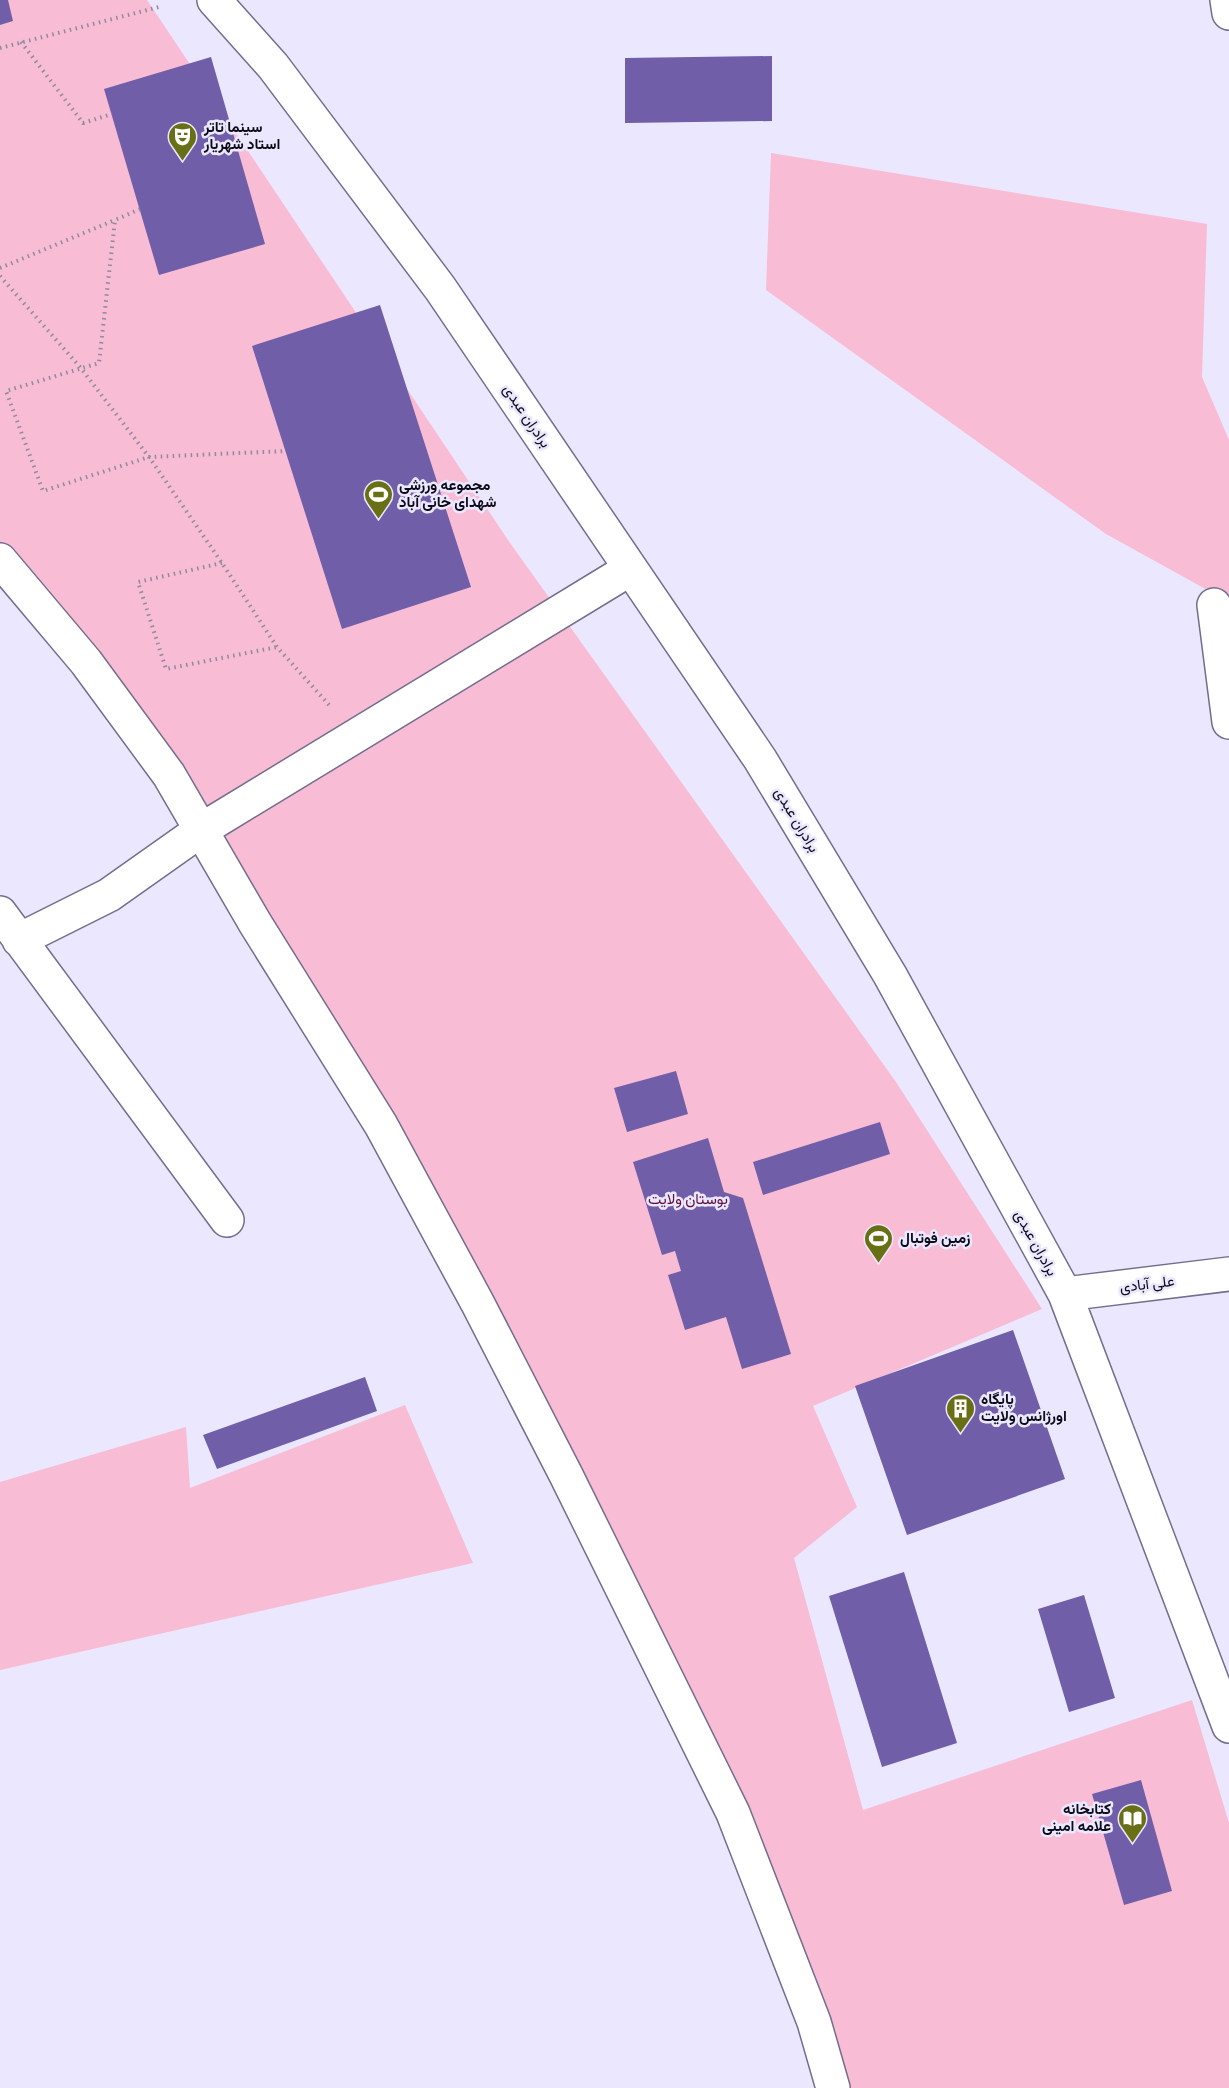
<svg xmlns="http://www.w3.org/2000/svg" width="1229" height="2088" viewBox="0 0 1229 2088" font-family="Signika,Vazirmatn,sans-serif">
<style>
.green{fill:#f8bcd4}
.building{fill:#705ea8}
.lines{fill:none;stroke-linecap:round;stroke-linejoin:round}
.minor-casing{stroke:#736d8f;stroke-width:36}
.major-casing{stroke:#736d8f;stroke-width:36}
.path{stroke:#8e8b9d;stroke-width:4;stroke-dasharray:1.5 4.5;stroke-linecap:butt}
.minor{stroke:#fff;stroke-width:33}
.major{stroke:#fff;stroke-width:33}
.labels{text-anchor:middle;stroke-width:5;stroke-linejoin:round;paint-order:stroke}
.poi-label{font-size:15px;font-weight:bold;fill:#0d0b17;stroke:#ebe7fe;text-anchor:start}
.street-label{font-size:15px;fill:#0d0b17;stroke:#ebe7fe}
.park-label{font-size:15px;fill:#5d1039;stroke:#ebe7fe}
</style>
<rect width="100%" height="100%" fill="#ebe7fe"/>
<!-- green -->
<path class="green" d="M0,0H147L510,543L896,1082L1042,1309L813,1406L857,1507L794,1558L863,1810L1192,1700L1229,1823V2088H830L644,1634L169,775L0,553Z
M771,153L1207,224L1202,377L1229,440V602L1106,534L766,290Z
M405,1405L473,1563L0,1670V1482L186,1427L190,1488Z"/>
<!-- building -->
<path class="building" d="M0,0H8L13,21L0,25Z
M772,56V121L625,123V58Z
M211,57L265,244L159,275L104,89Z
M380,305L471,587L342,629L252,346Z
M676,1071L688,1114L627,1132L614,1088Z
M880,1122L890,1154L763,1195L753,1162Z
M708,1138L724,1192L743,1198L791,1354L742,1369L726,1317L685,1330L668,1275L681,1271L675,1251L662,1255L633,1162Z
M1013,1330L1065,1479L907,1535L855,1386Z
M365,1377L377,1411L217,1469L203,1435Z
M904,1572L957,1743L882,1767L829,1596Z
M1084,1595L1115,1698L1069,1712L1038,1609Z
M1141,1780L1172,1891L1124,1905L1092,1794Z"/>
<g class="lines">
<defs>
<path id="minor" d="M0,560L86,662L169,775L255,923L381,1125L478,1304L566,1475L733,1813L814,2022L833,2088
M1214,605L1229,722
M0,913L227,1220
M19,940L109,895L201,830L630,569"/>
<path id="major" d="M214,0L273,66L440,288L760,759L890,975L1065,1294L1229,1726
M1227,0L1229,13
M1065,1294L1229,1274"/>
</defs>
<!-- minor casing -->
<use href="#minor" class="minor-casing"/>
<!-- major casing -->
<use href="#major" class="major-casing"/>
<!-- path -->
<path class="path" d="M21,42L83,123L112,114
M0,48L159,7
M140,209L115,220L99,363L6,391L43,491L149,457L285,451
M0,268L115,220
M0,276L80,367L149,457L222,563L277,647L330,706
M222,563L138,582L166,669L277,647"/>
<!-- minor -->
<use href="#minor" class="minor"/>
<!-- major -->
<use href="#major" class="major"/>
</g>
<!-- icons -->
<defs>
<symbol id="theatre-pin" viewBox="-11 -11 22 30"><path d="M0 17L-7.5 6A9.5 9.5 0 1 1 7.5 6Z" fill="#696f14" stroke="#ebe7fe"/><path d="M-5-5.5Q0-4 5-5.5V0Q5 5 0 6Q-5 5-5 0ZM-3.3-2.5H-1v1.5H-3.3ZM1-2.5H3.3v1.5H1ZM-2.8 1Q0 5.5 2.8 1Z" fill="#fff"/></symbol>
<symbol id="stadium-pin" viewBox="-11 -11 22 30"><path d="M0 17L-7.5 6A9.5 9.5 0 1 1 7.5 6Z" fill="#696f14" stroke="#ebe7fe"/><path d="M0-5a6.5 5 0 1 0 0 10a6.5 5 0 1 0 0-10ZM-3.5-1.8h7v3.6h-7Z" fill="#fff"/></symbol>
<symbol id="building-pin" viewBox="-11 -11 22 30"><path d="M0 17L-7.5 6A9.5 9.5 0 1 1 7.5 6Z" fill="#696f14" stroke="#ebe7fe"/><path d="M-4-6H4V6H1V3H-1V6H-4ZM-2.5-4.3h1.7v1.8h-1.7ZM.8-4.3h1.7v1.8H.8ZM-2.5-1h1.7V.8h-1.7ZM.8-1h1.7V.8H.8Z" fill="#fff"/></symbol>
<symbol id="library-pin" viewBox="-11 -11 22 30"><path d="M0 17L-7.5 6A9.5 9.5 0 1 1 7.5 6Z" fill="#696f14" stroke="#ebe7fe"/><path d="M-6-4Q-3-5.5-.7-3.5V5Q-3 3-6 4ZM6-4Q3-5.5 .7-3.5V5Q3 3 6 4Z" fill="#fff"/></symbol>
</defs>
<g fill-rule="evenodd">
<use href="#theatre-pin" x="166" y="120" width="33" height="45"/>
<use href="#stadium-pin" x="362" y="478" width="33" height="45"/>
<use href="#stadium-pin" x="862" y="1222" width="33" height="45"/>
<use href="#building-pin" x="944" y="1392" width="33" height="45"/>
<use href="#library-pin" x="1116" y="1802" width="33" height="45"/>
</g>
<g class="labels">
<!-- poi labels -->
<g class="poi-label">
<text x="204" y="132">سینما تاتر<tspan x="204" dy="17">استاد شهریار</tspan></text>
<text x="399" y="490">مجموعه ورزشی<tspan x="399" dy="17">شهدای خانی آباد</tspan></text>
<text x="900" y="1243">زمین فوتبال</text>
<text x="981" y="1404">پایگاه<tspan x="981" dy="17">اورژانس ولایت</tspan></text>
<text x="1111" y="1814" text-anchor="end">کتابخانه<tspan x="1111" dy="17">علامه امینی</tspan></text>
</g>
<!-- street labels -->
<g class="street-label">
<text transform="translate(527 416) rotate(56)" y="5">برادران عبدی</text>
<text transform="translate(797 820) rotate(59)" y="5">برادران عبدی</text>
<text transform="translate(1036 1243) rotate(61)" y="5">برادران عبدی</text>
<text transform="translate(1147 1284) rotate(-7)" y="5">علی آبادی</text>
</g>
<!-- park labels -->
<g class="park-label">
<text x="688" y="1204">بوستان ولایت</text>
</g>
</g>
</svg>
